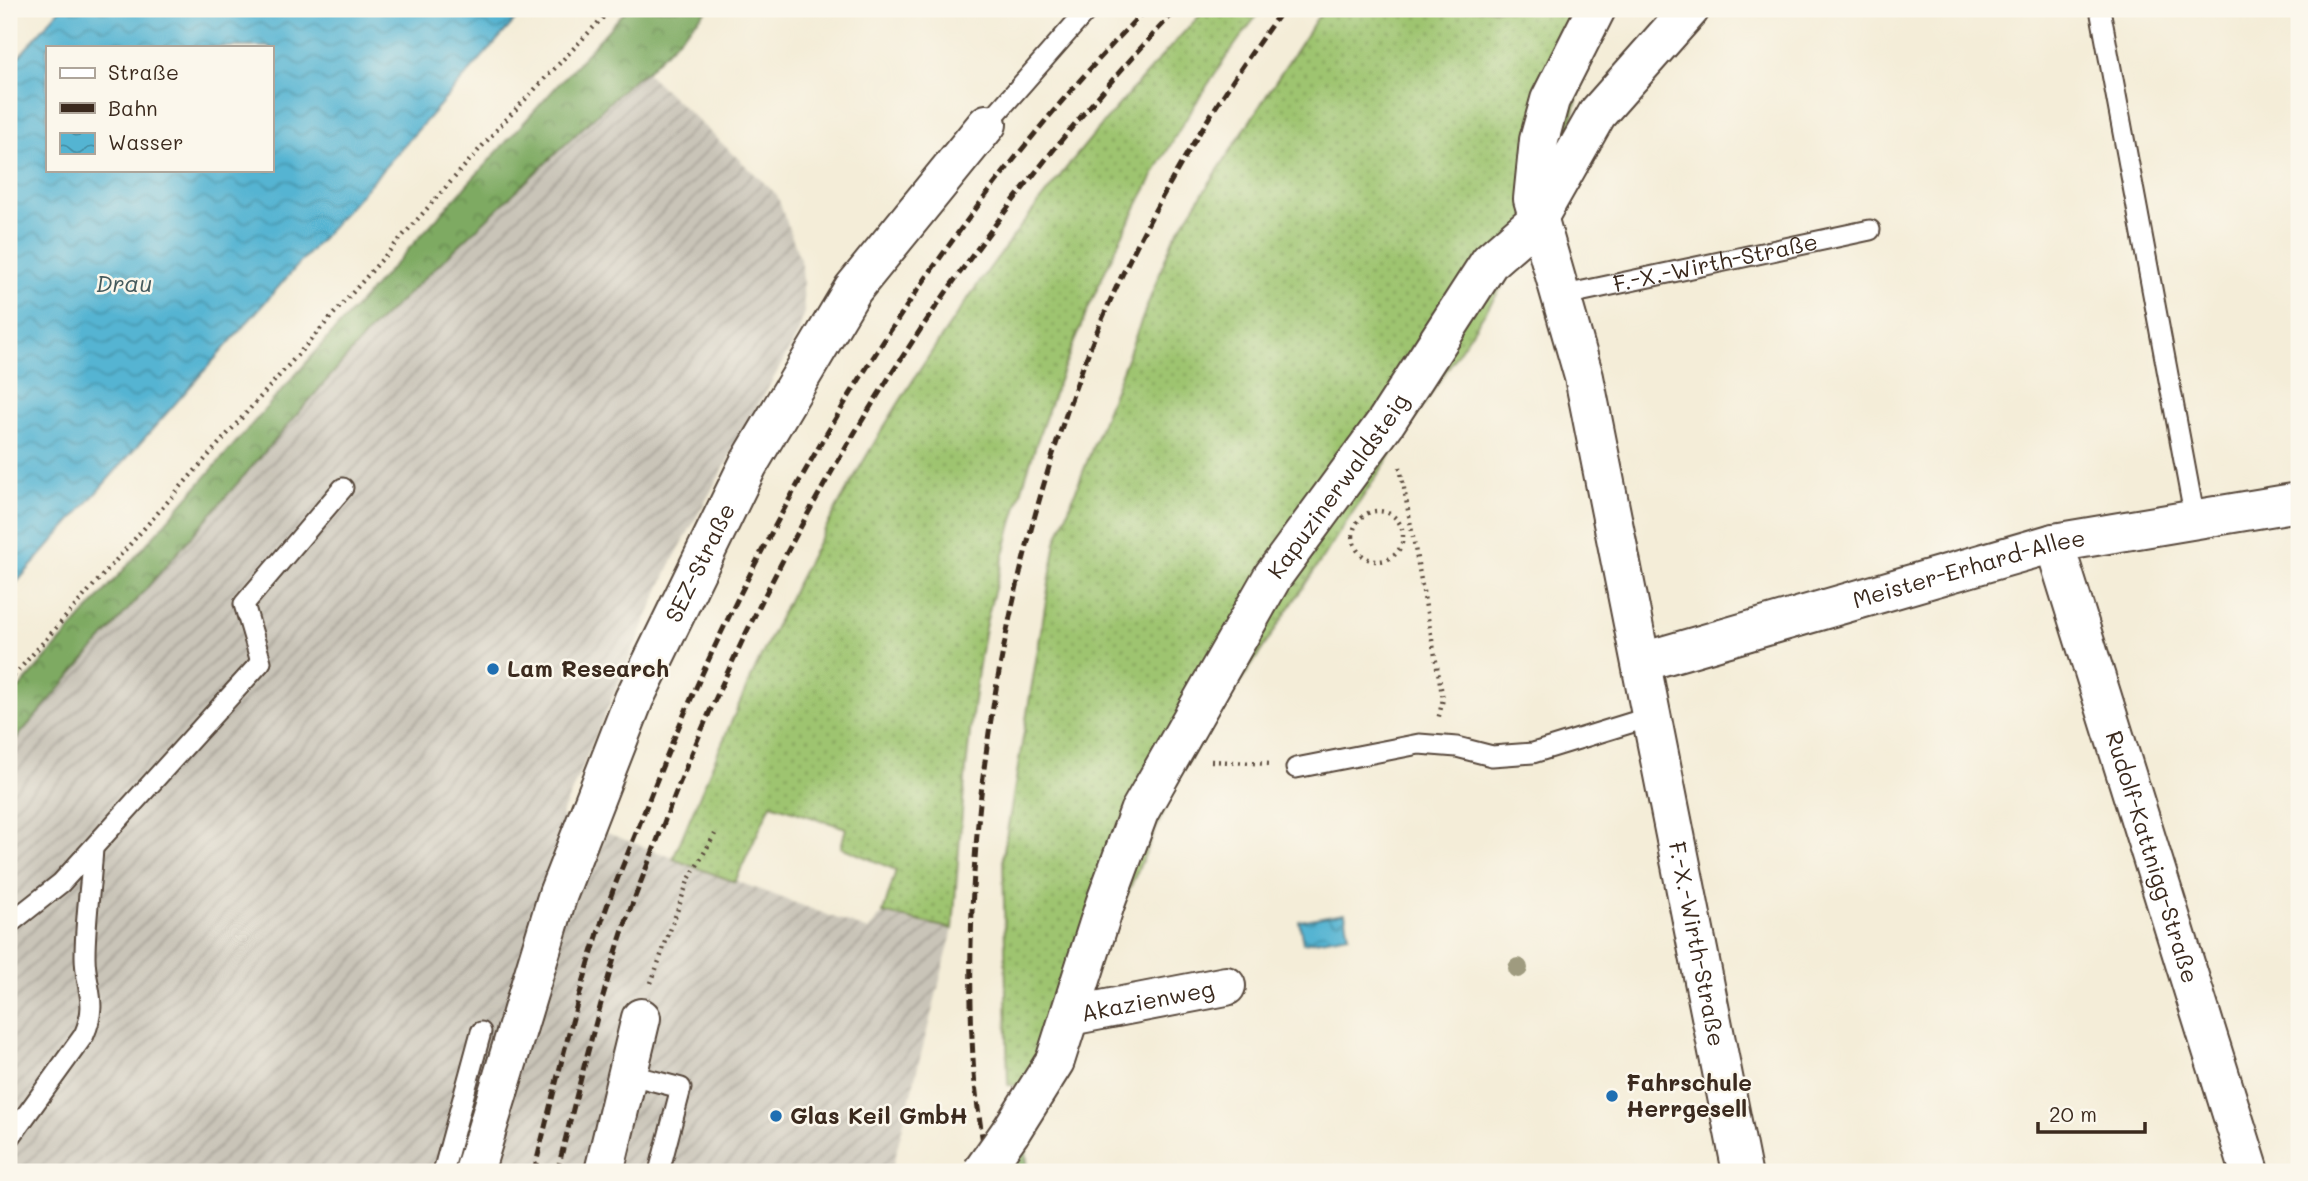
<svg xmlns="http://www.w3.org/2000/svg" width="2308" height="1181" viewBox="0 0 2308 1181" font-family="Mali,sans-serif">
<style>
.industrial{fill:url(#industrial-furrows)}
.grass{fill:url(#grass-dots);stroke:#6c7746;stroke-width:2}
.forest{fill:url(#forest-crowns);stroke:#5c6a40;stroke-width:2}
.water{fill:url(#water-waves);stroke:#486f78;stroke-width:2;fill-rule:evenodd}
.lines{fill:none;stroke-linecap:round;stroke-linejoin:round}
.lane-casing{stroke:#57473a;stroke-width:23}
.street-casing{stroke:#57473a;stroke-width:42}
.path{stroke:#57473a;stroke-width:4.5;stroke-dasharray:2 5;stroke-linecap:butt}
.lane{stroke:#fff;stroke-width:19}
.street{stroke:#fff;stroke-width:38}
.rail{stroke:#3b2a1e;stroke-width:5;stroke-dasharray:10 5;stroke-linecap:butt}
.street-bridge-casing{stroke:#57473a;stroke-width:42;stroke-linecap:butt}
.street-bridge{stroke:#fff;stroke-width:38}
.tree{fill:#9f9b7f}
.poi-dot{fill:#1f6fb2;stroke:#fbf7ec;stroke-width:2.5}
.labels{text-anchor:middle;stroke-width:5;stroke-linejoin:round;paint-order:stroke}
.street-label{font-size:23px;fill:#3b2a1e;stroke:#fbf7ec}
.poi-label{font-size:23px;font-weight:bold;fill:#3b2a1e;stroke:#fbf7ec;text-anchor:start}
.water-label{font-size:24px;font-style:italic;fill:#445a5d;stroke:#fbf7ec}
</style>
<defs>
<pattern id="industrial-furrows" width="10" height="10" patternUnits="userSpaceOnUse" patternTransform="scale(1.75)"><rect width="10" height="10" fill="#c9c4b8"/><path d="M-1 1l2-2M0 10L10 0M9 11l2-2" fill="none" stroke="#a49f95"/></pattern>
<pattern id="grass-dots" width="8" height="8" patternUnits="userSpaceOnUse" patternTransform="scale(1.75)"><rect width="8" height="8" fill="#9ec46f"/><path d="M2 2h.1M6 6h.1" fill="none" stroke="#829f5b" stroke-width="1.8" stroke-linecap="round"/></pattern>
<pattern id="forest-crowns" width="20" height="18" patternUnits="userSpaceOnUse" patternTransform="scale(1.75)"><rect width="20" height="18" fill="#7eaa62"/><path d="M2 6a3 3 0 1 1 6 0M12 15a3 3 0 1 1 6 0" fill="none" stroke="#688b50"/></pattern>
<pattern id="water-waves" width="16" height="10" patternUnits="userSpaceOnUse" patternTransform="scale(1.75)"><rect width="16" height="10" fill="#54b4d2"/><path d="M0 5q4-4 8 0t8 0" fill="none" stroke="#4793aa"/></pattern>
</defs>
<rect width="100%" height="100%" fill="#fbf7ec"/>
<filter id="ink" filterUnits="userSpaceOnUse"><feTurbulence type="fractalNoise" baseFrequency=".0143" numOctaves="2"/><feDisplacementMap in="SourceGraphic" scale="14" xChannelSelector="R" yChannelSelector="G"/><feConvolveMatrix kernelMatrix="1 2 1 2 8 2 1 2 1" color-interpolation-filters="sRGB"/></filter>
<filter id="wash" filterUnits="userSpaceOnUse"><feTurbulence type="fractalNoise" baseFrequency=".00686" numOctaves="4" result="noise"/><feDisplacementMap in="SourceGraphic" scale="28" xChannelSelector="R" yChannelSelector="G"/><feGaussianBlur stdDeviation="1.57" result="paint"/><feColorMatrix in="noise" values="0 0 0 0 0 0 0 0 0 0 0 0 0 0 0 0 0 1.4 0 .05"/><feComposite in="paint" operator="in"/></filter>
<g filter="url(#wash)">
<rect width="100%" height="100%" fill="#f4edd8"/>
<!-- industrial -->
<path class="industrial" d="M646,72L777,195L802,265L804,313L798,334L670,565L561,816L868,930L883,913L953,929L891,1172H9V747L372,328L635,78Z"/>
<!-- grass -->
<path class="grass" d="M1206,9H1262C1143,160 1048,375 1002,562C996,587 987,613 983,639C967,735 960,831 953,929L883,913L896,870L841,847L846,828L771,804L735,882L673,859C711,768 749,677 794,589C899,379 1044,178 1206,9Z
M1323,9H1601L1594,26L1550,214L1183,769L1041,1087L1008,1085L1003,856L1056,542L1173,239Z"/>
<!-- forest -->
<path class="forest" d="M627,9H708L646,72L635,78L372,328L9,747V700L335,330Z
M1025,1138L1028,1172H1009L1008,1167Z"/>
<!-- water -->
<path class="water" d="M60,9H525L9,591V68ZM47,47H271V170H47Z
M1345,913L1349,935L1303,943L1299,921Z"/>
</g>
<g filter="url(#ink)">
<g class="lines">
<defs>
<g id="lane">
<path d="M2100,9L2195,520"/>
<path d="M987,124L1088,9"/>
<path id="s1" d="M1560,296L1870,230"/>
<path d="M1296,768L1419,744L1457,747L1492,756L1533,753L1653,716"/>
<path d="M9,924L61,883L261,662L244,604L343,488"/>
<path d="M627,1074L681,1088L659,1172"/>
<path d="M9,1139L84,1035C99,1001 85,989 85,956C85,920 91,884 93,848"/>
<path d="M443,1172L481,1032"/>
</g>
<g id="street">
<path id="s2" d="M1596,9L1550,100L1539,140L1533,199L1584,377L1742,1172"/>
<path id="s3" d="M2054,543L2250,1172"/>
<path id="s4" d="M1642,662L2054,543L2299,502"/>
<path id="s5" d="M1070,1016L1226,986"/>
<path id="s6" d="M1011,1131L1055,1061L1105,904L1139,812L1273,576L1386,422L1490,261L1537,220L1597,114L1690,9"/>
<path id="s7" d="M474,1172L558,894L634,699L748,465L853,289L987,124"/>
<path d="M604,1172L641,1018"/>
</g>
</defs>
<!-- lane casing -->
<use href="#lane" class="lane-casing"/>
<!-- street casing -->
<use href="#street" class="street-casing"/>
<!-- path -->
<path class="path" d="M1400,467L1443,699L1438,720
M1353 536a25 25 0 1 1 50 0a25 25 0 1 1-50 0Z
M9,681L500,126L611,9
M1211,761L1271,764
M651,983L688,881L715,834"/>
<!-- lane -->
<use href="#lane" class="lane"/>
<!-- street -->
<use href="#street" class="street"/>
<!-- rail -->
<path class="rail" d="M534,1172C554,1090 574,1008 600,927C612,889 629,852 643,815C755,524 928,233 1146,9
M557,1172C577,1094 596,1016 620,939C633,899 650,860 665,820C781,519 955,244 1177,9
M987,1172C983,1140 977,1107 974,1074C958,838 1001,586 1084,364C1130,242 1206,113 1283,9"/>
<defs>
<path id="street-bridge" d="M982,1172L1011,1131"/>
</defs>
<!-- street-bridge casing -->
<use href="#street-bridge" class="street-bridge-casing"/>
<!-- street-bridge -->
<use href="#street-bridge" class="street-bridge"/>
</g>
<!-- trees -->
<circle class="tree" cx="1518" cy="968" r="10"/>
</g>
<!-- markers -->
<g class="poi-dot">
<circle cx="493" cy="669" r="7"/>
<circle cx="1612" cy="1096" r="7"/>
<circle cx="776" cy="1116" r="7"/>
</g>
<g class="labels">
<!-- street labels -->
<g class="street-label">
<text dy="8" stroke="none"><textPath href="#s1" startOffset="159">F.-X.-Wirth-Straße</textPath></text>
<text dy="8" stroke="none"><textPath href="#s6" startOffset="728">Kapuzinerwaldsteig</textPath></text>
<text dy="8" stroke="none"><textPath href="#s7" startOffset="651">SEZ-Straße</textPath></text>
<text dy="8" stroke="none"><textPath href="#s4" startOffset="340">Meister-Erhard-Allee</textPath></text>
<text dy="8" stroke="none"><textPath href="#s3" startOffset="329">Rudolf-Kattnigg-Straße</textPath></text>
<text dy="8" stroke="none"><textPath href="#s2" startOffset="966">F.-X.-Wirth-Straße</textPath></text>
<text dy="8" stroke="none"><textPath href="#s5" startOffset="79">Akazienweg</textPath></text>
</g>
<!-- poi labels -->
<g class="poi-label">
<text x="507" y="677">Lam Research</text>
<text x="1626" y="1091">Fahrschule<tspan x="1626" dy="26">Herrgesell</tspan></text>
<text x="790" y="1124">Glas Keil GmbH</text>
</g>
<!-- water labels -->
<g class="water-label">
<text x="124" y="292">Drau</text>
</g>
</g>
<!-- margin -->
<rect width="2308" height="1181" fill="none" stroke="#fbf7ec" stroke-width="35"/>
<!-- legend -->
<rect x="46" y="46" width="228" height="126" fill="#fbf7ec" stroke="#aea59a" stroke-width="2"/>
<rect x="60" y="68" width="35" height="10" fill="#ffffff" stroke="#aea59a" stroke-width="2"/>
<text x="108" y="80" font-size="21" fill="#3b2a1e">Straße</text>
<rect x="60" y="103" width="35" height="10" fill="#3b2a1e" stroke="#aea59a" stroke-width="2"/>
<text x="108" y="116" font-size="21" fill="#3b2a1e">Bahn</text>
<rect x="60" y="133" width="35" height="21" fill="url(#water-waves)" stroke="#aea59a" stroke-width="2"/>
<text x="108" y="150" font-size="21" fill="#3b2a1e">Wasser</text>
<!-- scale -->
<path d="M2038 1122v10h107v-10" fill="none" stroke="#3b2a1e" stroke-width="3.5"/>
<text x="2049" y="1122" font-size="21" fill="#3b2a1e" stroke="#fbf7ec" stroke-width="5" paint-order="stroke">20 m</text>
</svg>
